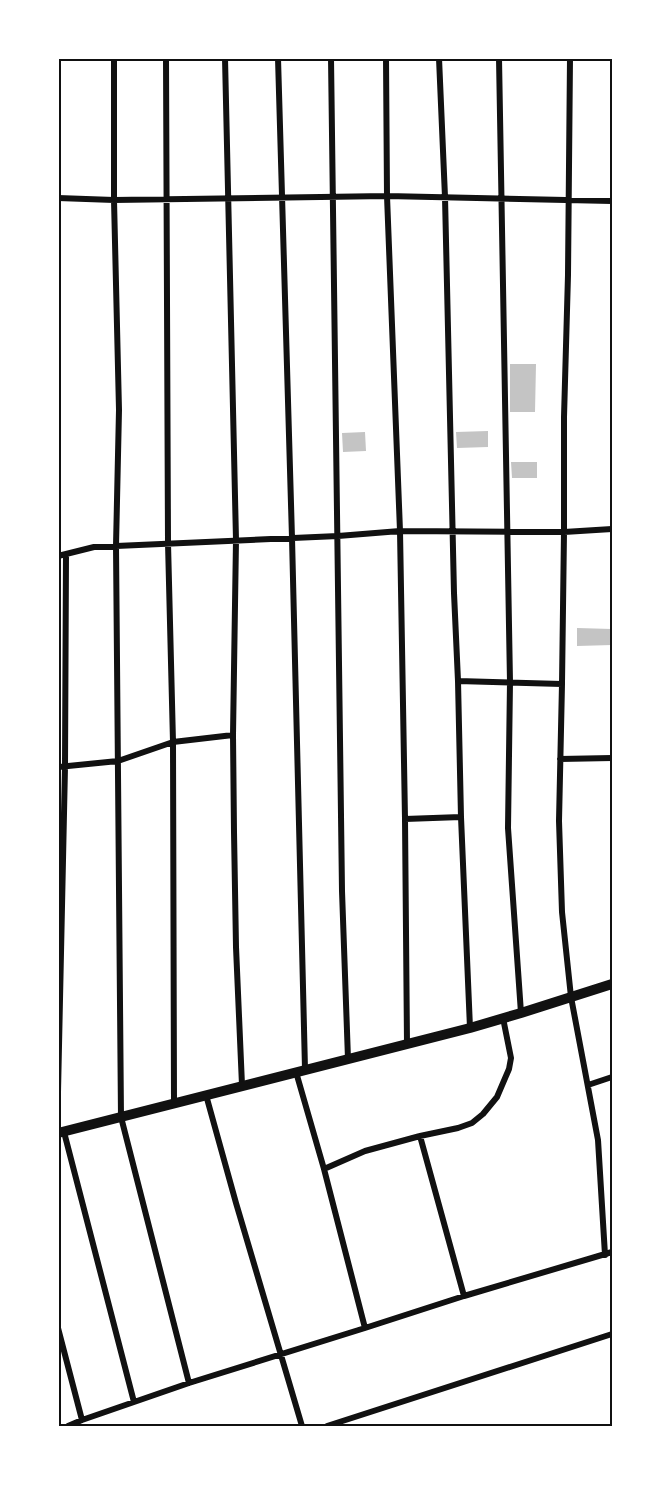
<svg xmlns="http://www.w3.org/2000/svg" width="671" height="1485" viewBox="0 0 671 1485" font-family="'DejaVu Sans',sans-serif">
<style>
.building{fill:#c4c4c4}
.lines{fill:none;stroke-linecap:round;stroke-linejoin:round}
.minor{stroke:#111;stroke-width:6}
.trunk{stroke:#111;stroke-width:10}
.neatline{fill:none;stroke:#111;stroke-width:2}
</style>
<rect width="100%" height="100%" fill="#fff"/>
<!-- building -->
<path class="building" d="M510,364H536L535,412H510Z
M488,431V447L457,448L456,432Z
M365,432L366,451L343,452L342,433Z
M511,462H537V478H512Z
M577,628L612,629V645L577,646Z"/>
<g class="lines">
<!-- minor -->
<path class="minor" d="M114,58V200L119,410L116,546L121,1117L189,1383
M166,58L168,543L173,742L174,1103
M225,58L236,540L233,735L234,832L236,947L242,1085
M278,58L292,538L305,1069
M331,58L342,891L348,1059
M386,58L387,196L400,531L405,819L407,1044
M439,58L445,197L454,593L458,681L461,817L470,1028
M499,58L510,682L508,828L521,1013
M570,58L568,275L564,417V532L562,684L559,821L562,912L571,997L598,1140L605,1255
M58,198L114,200L387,196L612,201
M58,556L94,547L338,536L400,531L564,532L612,529
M458,681L562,684
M560,759L612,758
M58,767L118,761L173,742L233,735
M405,819L461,817
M588,1085L612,1077
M58,1092L65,767L66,554
M206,1095L236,1203L302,1426
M64,1132L134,1402
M420,1136L464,1296
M324,1169L365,1151L420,1136L458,1128L472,1123L483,1114L497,1097L509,1069L511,1058L503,1018
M58,1328L82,1420
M365,1328L464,1296L612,1252
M68,1426L82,1420L189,1383L365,1328L324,1169L296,1072
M327,1426L612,1334"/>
<!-- trunk -->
<path class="trunk" d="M58,1133L470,1028L521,1013L612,984"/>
</g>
<!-- border -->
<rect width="671" height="1485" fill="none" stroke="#ffffff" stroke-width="120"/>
<rect x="60" y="60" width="551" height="1365" class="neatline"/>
</svg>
